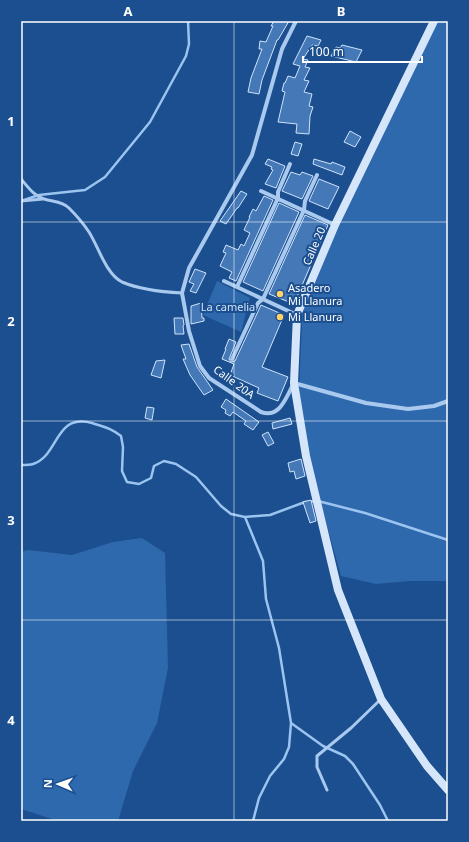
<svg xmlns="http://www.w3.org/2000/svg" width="469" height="842" viewBox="0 0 469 842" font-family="'Noto Sans',sans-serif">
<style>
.green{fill:#2e69ad}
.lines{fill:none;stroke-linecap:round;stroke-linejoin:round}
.stream{stroke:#9cc4f0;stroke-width:2.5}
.building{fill:#4478b7;stroke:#cfe3fa}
.service{stroke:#a9c9ee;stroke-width:3}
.minor{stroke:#a9c9ee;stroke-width:4}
.secondary{stroke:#d6e6fa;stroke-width:8}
.grid{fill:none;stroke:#fff;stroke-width:1;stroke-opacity:0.55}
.poi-dot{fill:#ffd166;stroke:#1b4f8f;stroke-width:1.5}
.labels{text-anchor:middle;stroke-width:4;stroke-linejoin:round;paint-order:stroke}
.street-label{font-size:11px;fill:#fff;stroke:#1b4f8f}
.poi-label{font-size:11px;fill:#fff;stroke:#1b4f8f;text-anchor:start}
.park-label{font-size:11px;fill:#cfe3fa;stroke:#1b4f8f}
.neatline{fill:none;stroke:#fff;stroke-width:1.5}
.grid-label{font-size:13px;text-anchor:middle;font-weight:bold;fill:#fff}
</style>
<rect width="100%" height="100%" fill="#1b4f8f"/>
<!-- green -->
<path class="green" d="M433,21H448V581H410L376,584L341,576L310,464L299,391L303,301Z
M217,281L250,298L241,332L203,315Z
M142,538L165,553L168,668L157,723L133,771L118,821H58L21,809V552L28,550L72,555L113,542Z"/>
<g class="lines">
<!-- stream -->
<path class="stream" d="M24,200L39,195L85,190L105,177L150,122L186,56L189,44L188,21
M21,465C25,465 30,465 33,464C60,455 54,413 92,423C104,427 111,428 121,436L123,447L122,471L127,482L139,484L151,478L154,466L164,461L176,464L196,477L221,506L231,514L245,517L270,515L305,502L318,501L365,513L448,540
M245,517L263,561L266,599L279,648L291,723L289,747L284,759L270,776L259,798L253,821
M291,723L323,746L345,756L353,764L380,805L388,821"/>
</g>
<!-- building -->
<path class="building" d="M274,21H289L278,40H277L262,80L259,94L248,92L251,78L262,49H259L260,41L266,42L273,26H271Z
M307,36L321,40L318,46L312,45L303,59L308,60L305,67L310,68L304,80L309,81L304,92L312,94L309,106L313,107L310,116L309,134L296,133L297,124L278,122L285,92L282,91L284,83H285L288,76L295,78L300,66L293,64Z
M342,45L362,50L356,62L331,56L336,47L340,48Z
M350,131L361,137L355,147L344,142Z
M295,142L302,144L298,156L291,154Z
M268,159L285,166L276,188L265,184L273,170L271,169L272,167L265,164Z
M314,159L331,164L332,162L345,167L342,175L313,164Z
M291,172L300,175L302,172L313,176L302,199L282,191Z
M319,179L339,187L328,209L309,201Z
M241,191L247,194L238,208H237L226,224L220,221Z
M264,196L273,200L236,281L229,278L232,272L220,266L226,253L223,252L226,245L238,250L241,244L244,246L250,233L244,230L250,217H249L253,209L256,211Z
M279,203L299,212L263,291L243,282Z
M305,215L328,225L294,304L269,294Z
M195,269L206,273L196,293L190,291L194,284L189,282Z
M201,303L202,318H204V321L191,324V306Z
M261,305L284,315L262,367L288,377L278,401L257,393L259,388L230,375L234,364L222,359L226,349H225L229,339L236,342L229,359L231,362L235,361Z
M174,318H183L184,325L183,326L184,334H175Z
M189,344L197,367L213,390L204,395L190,375L183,359H186L181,345Z
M165,360L161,378L151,375L156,361Z
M226,399L259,422L253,430L244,424L246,421L233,412L230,416L225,413L226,410L221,407Z
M147,407L154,408L152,420L145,418Z
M290,418L292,424L273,429L272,423Z
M268,432L274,443L268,446L262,435Z
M301,459L305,476L296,479L294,471L290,472L288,463Z
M311,500L316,521L310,523L303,502Z"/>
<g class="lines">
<!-- service -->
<path class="service" d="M21,179C28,187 34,196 44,199C53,202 62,201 69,208C76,215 83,223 89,232C98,246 106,274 122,282C141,290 162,292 182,293
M21,201L43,199
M327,790L317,767V756L351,728L380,700"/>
<!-- minor -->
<path class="minor" d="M296,21L282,49L252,155L189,268L182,293L189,331L200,366L209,378L261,412C280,419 286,397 294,383L366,403L408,409L434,406L448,401
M261,191L335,225
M224,281L297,315
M237,287L278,198V192L290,164
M232,359L258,303L263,299L304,210L305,201L317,175"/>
<!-- secondary -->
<path class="secondary" d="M434,21L335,225L297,315L294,383L306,456L338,590L381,699L427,766L448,790"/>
</g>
<!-- grid -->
<path class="grid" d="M234,21V821M21,222H448M21,421H448M21,620H448"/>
<!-- markers -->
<g class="poi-dot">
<circle cx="280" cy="294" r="4"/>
<circle cx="280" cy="317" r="4"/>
</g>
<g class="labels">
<!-- street labels -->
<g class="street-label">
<text transform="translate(314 246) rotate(-67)" y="4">Calle 20</text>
<text transform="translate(234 382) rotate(36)" y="4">Calle 20A</text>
</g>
<!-- poi labels -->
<g class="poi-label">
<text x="288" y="292">Asadero<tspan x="288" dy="13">Mi Llanura</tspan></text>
<text x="288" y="321">Mi Llanura</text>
</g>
<!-- park labels -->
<g class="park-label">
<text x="228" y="311">La camelia</text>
</g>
</g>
<!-- border -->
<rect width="469" height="842" fill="none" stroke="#1b4f8f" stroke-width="44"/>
<!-- north arrow -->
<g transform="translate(58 784) rotate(272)" stroke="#1b4f8f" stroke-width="3" paint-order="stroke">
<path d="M0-3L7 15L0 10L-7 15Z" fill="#ffffff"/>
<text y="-6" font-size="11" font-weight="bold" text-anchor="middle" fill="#ffffff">N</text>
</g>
<!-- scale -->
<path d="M303 56v6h119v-6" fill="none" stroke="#ffffff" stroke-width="2"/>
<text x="309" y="56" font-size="12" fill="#ffffff" stroke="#1b4f8f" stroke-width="3" paint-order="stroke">100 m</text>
<rect x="22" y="22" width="425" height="798" class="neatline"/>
<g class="grid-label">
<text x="128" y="16">A</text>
<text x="341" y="16">B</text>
<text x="11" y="126">1</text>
<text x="11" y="326">2</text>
<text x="11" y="525">3</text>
<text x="11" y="725">4</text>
</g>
</svg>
